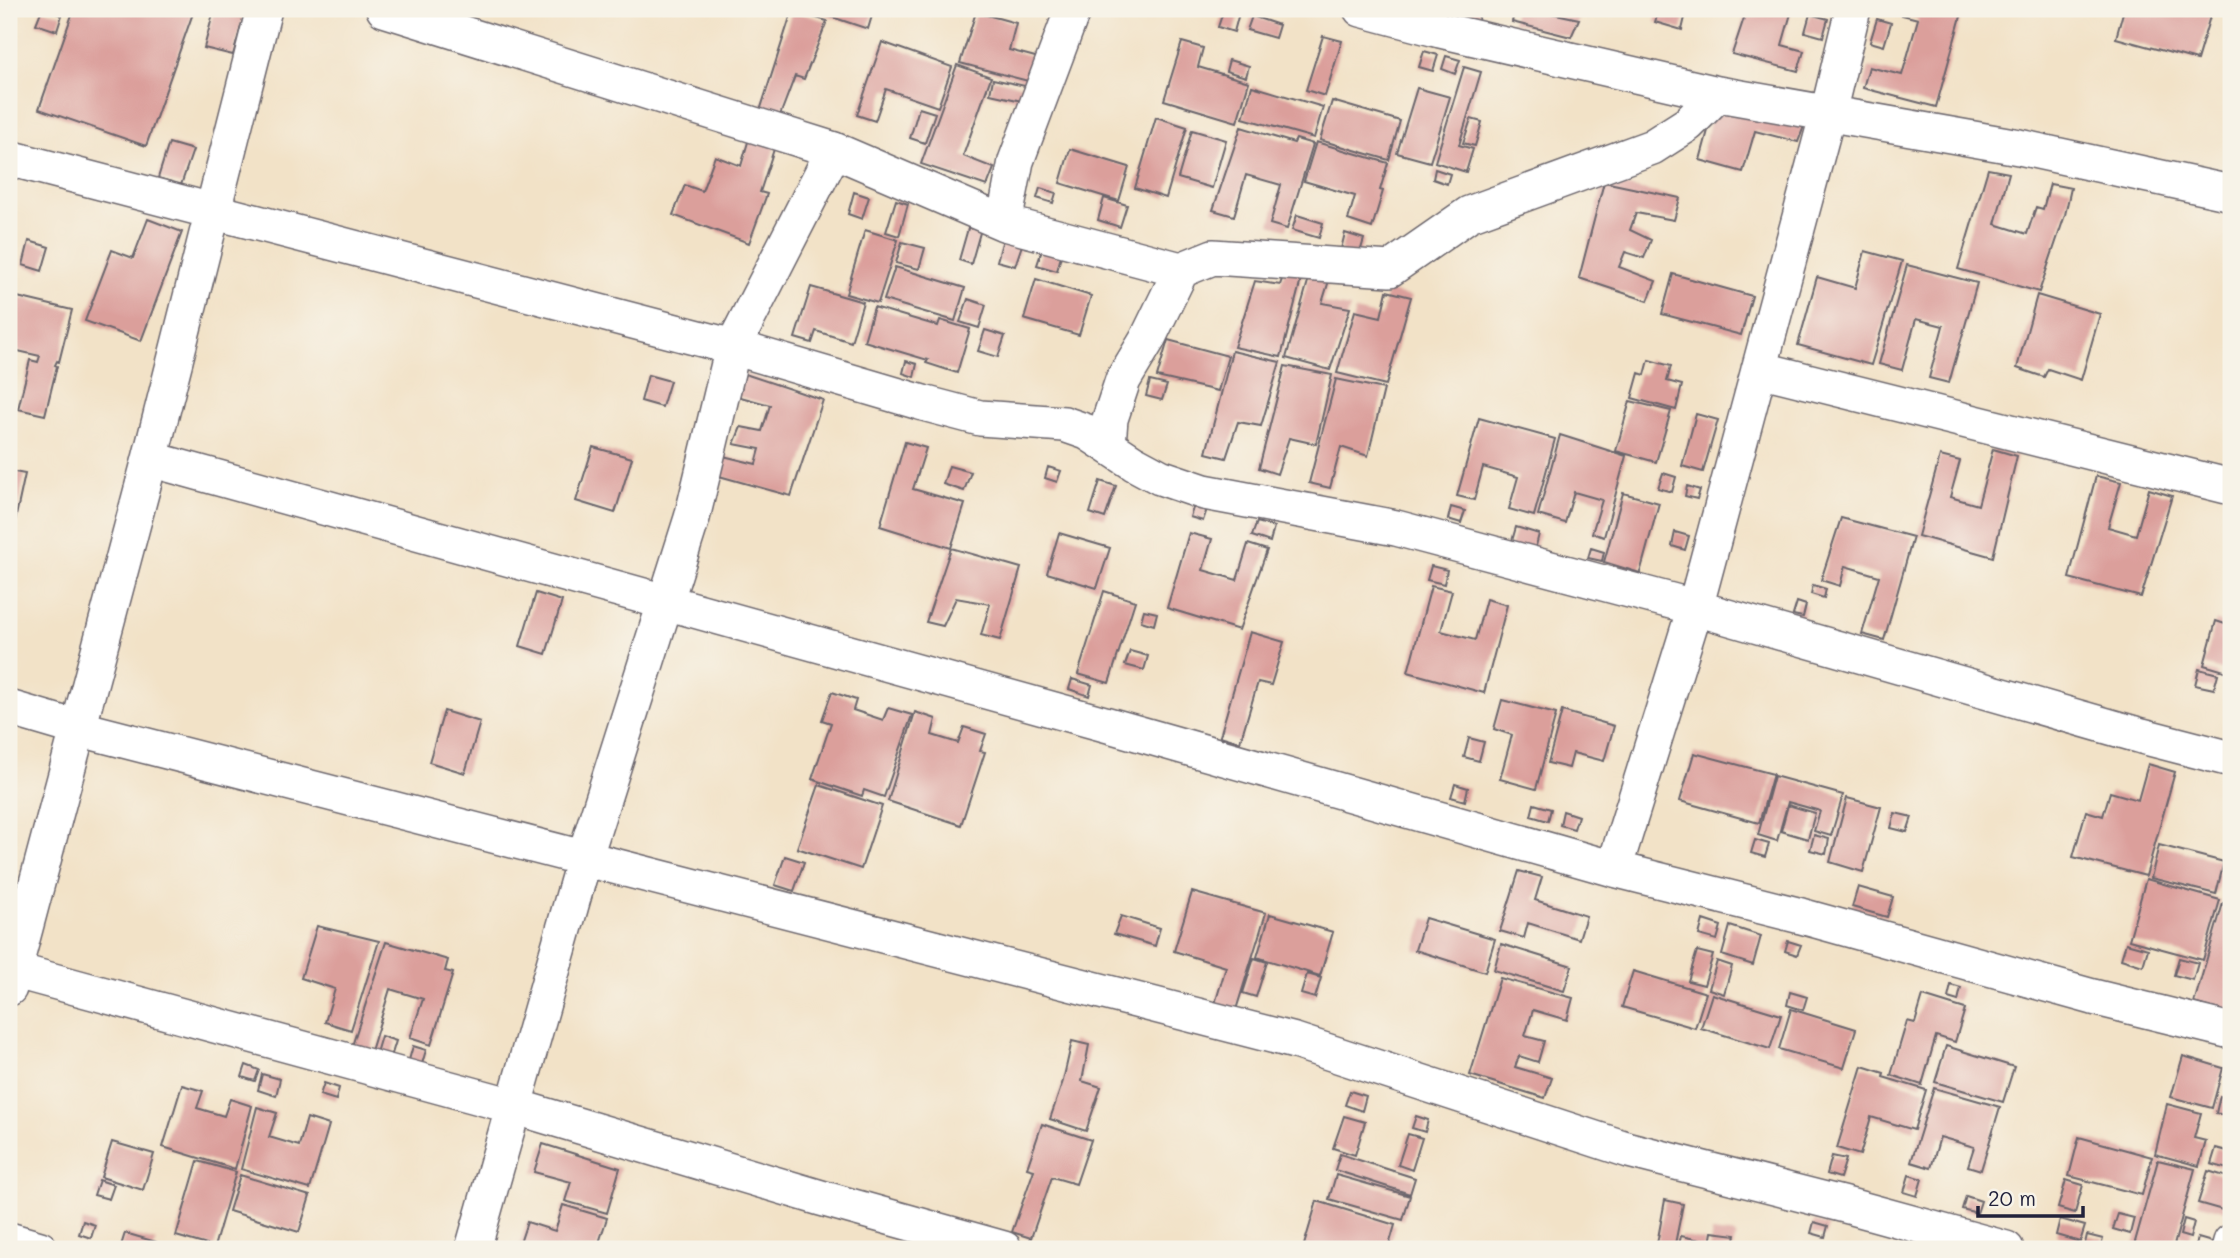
<svg xmlns="http://www.w3.org/2000/svg" width="2240" height="1258" viewBox="0 0 2240 1258" font-family="Mali,sans-serif">
<style>
.building{fill:#db9f9b}
.lines{fill:none;stroke-linecap:round;stroke-linejoin:round}
.minor-casing{stroke:#6b656c;stroke-width:38}
.minor{stroke:#fff;stroke-width:35}
</style>
<rect width="100%" height="100%" fill="#f7f3e8"/>
<filter id="ink" filterUnits="userSpaceOnUse"><feTurbulence type="fractalNoise" baseFrequency=".0143" numOctaves="2"/><feDisplacementMap in="SourceGraphic" scale="14" xChannelSelector="R" yChannelSelector="G"/><feConvolveMatrix kernelMatrix="1 2 1 2 8 2 1 2 1" color-interpolation-filters="sRGB"/></filter>
<filter id="wash" filterUnits="userSpaceOnUse"><feTurbulence type="fractalNoise" baseFrequency=".00686" numOctaves="4" result="noise"/><feDisplacementMap in="SourceGraphic" scale="28" xChannelSelector="R" yChannelSelector="G"/><feGaussianBlur stdDeviation="1.57" result="paint"/><feColorMatrix in="noise" values="0 0 0 0 0 0 0 0 0 0 0 0 0 0 0 0 0 1.4 0 .05"/><feComposite in="paint" operator="in"/></filter>
<g filter="url(#wash)">
<rect width="100%" height="100%" fill="#f2e2c7"/>
<g id="blocks">
<!-- building -->
<path class="building" d="M42,9L62,15L57,31L36,24Z
M74,9H182L193,13L146,146L39,109Z
M198,9H246L233,55L204,48L213,14Z
M808,9H874L868,29Z
M1224,9L1239,13L1234,32L1218,27Z
M1443,9H1481L1477,24L1442,16Z
M1515,9H1552L1551,13L1579,19L1571,37L1512,22Z
M1659,9H1687L1682,30L1655,22Z
M1747,9L1792,10L1782,45L1804,51L1798,71L1732,54Z
M1879,9H1963L1936,107L1863,88L1869,67L1902,75L1918,19Z
M2124,9H2206V11L2211,13L2197,60L2116,38Z
M792,11L827,21L804,79L795,76L779,118L760,111Z
M976,12L1016,23L1009,50L1039,58L1032,82L960,63Z
M1810,14L1828,19L1823,37L1805,32Z
M1252,16L1279,25L1275,38L1247,30Z
M1877,19L1891,23L1884,46L1870,42Z
M1323,36L1342,41L1325,96L1306,90Z
M882,42L952,67L938,107L886,89L875,121L857,115Z
M1182,42L1203,48L1198,67L1249,82L1237,122L1164,100Z
M1424,51L1438,55L1433,71L1419,67Z
M1446,56L1460,60L1455,74L1442,69Z
M1229,60L1249,66L1246,77L1226,71Z
M957,65L991,77L963,156L994,168L987,186L921,164Z
M1464,67L1481,72L1459,145L1473,149L1466,172L1435,162Z
M993,79L1025,86L1022,101L990,94Z
M1252,86L1323,107L1314,138L1243,118Z
M1417,88L1450,97L1430,162L1397,153Z
M1332,101L1400,121L1389,160L1320,140Z
M1716,101L1804,126L1798,142L1755,131L1743,172L1700,160Z
M919,108L935,113L925,143L910,138Z
M1156,117L1187,127L1166,198L1135,188Z
M1471,119L1482,122L1475,146L1463,143Z
M1241,127L1294,143L1296,139L1313,144L1287,229L1270,224L1281,185L1246,175L1234,216L1213,210Z
M1192,130L1226,140L1212,188L1178,178Z
M750,135L776,143L760,192L767,194L749,243L673,215L685,185L702,191L715,156L741,166Z
M1316,142L1388,163L1380,190L1383,191L1372,228L1348,220L1355,196L1304,181Z
M169,143L193,150L181,185L158,178Z
M1070,149L1129,167L1119,201L1060,183Z
M1435,169L1450,174L1447,184L1433,179Z
M1988,169L2009,173L1995,224L2027,234L2036,207L2043,209L2050,184L2071,188L2065,215L2039,292L1958,269Z
M1604,182L1680,198L1674,220L1636,213L1630,230L1651,240L1644,258L1625,252L1619,267L1656,281L1648,301L1579,278Z
M1040,188L1056,193L1053,203L1037,198Z
M854,192L869,197L862,219L848,214Z
M1104,198L1127,205L1120,227L1098,220Z
M896,200L908,204L899,236L886,232Z
M1297,215L1323,223L1319,238L1292,230Z
M148,219L182,232L141,341L85,321L112,250L133,258Z
M969,225L981,229L971,264L959,260Z
M865,230L898,240L878,303L846,294Z
M1345,233L1364,239L1357,263L1339,257Z
M1003,239L1022,245L1015,266L997,261Z
M29,241L49,247L42,271L23,265Z
M902,242L925,248L919,269L896,263Z
M1042,250L1061,256L1057,271L1037,265Z
M1865,251L1902,261L1871,365L1798,345L1817,277L1855,288Z
M1907,265L1977,283L1949,383L1929,378L1943,326L1916,319L1902,370L1879,364Z
M895,267L965,288L955,321L884,300Z
M1286,268L1303,272L1281,357L1234,347L1255,281L1280,285Z
M1311,271L1331,274L1322,303L1350,308L1330,370L1286,358Z
M1673,274L1752,296L1741,335L1662,314Z
M1036,279L1091,296L1079,335L1024,319Z
M811,287L863,302L851,342L816,331L812,343L795,338Z
M1387,291L1411,297L1386,385L1337,373L1355,311L1381,317Z
M9,295L72,310L59,362L57,361L55,365L57,366L45,415L18,409L30,360L38,362L40,356L9,349Z
M2037,295L2100,314L2081,380L2048,369L2044,377L2017,368Z
M968,299L986,305L979,328L960,322Z
M874,307L938,326L940,320L970,329L957,373L926,363L928,360L864,341Z
M985,330L1005,336L998,357L978,351Z
M1168,340L1228,356L1218,391L1157,377Z
M1232,351L1280,362L1261,426L1238,422L1226,458L1206,453Z
M1649,360L1671,366L1667,381L1682,385L1676,410L1632,398L1639,373L1645,375Z
M906,361L917,364L914,377L903,373Z
M1285,366L1332,375L1316,444L1289,438L1277,474L1259,468Z
M745,374L823,400L791,496L712,474L719,455L756,464L760,449L734,444L741,427L762,431L770,405L737,396Z
M648,375L670,381L662,407L641,401Z
M1336,379L1384,389L1368,456L1341,447L1330,488L1309,483Z
M1150,381L1167,385L1162,400L1146,396Z
M1630,401L1671,411L1656,462L1616,451Z
M1696,414L1718,420L1703,472L1682,466Z
M1479,418L1555,439L1534,516L1509,509L1518,477L1483,467L1474,500L1457,496Z
M1560,435L1626,456L1604,537L1592,533L1602,500L1574,492L1565,523L1538,515Z
M905,442L926,448L913,489L965,504L951,548L880,526Z
M593,447L632,458L615,513L576,501Z
M1993,449L2017,456L1993,557L1918,536L1940,456L1960,461L1950,497L1978,505Z
M949,466L971,472L964,491L943,484Z
M1048,467L1061,471L1057,482L1045,478Z
M9,471L25,474L10,544H9Z
M1663,473L1676,477L1672,492L1658,488Z
M2096,476L2121,482L2108,527L2136,535L2149,489L2172,496L2141,597L2069,578Z
M1100,481L1116,486L1105,518L1090,513Z
M1687,486L1700,490L1697,499L1685,496Z
M1623,493L1659,503L1640,573L1604,562Z
M1194,505L1207,509L1203,521L1190,517Z
M1451,507L1465,511L1461,523L1448,519Z
M1841,518L1913,537L1884,640L1862,634L1879,576L1845,566L1840,586L1821,580Z
M1257,522L1274,527L1270,542L1252,536Z
M1516,527L1539,534L1534,554L1510,548Z
M1675,532L1689,536L1685,550L1672,546Z
M1059,533L1110,548L1097,588L1047,573Z
M1189,533L1212,539L1203,570L1237,580L1248,544L1267,550L1239,630L1167,608Z
M951,548L1021,568L1000,640L981,635L990,604L956,598L943,626L926,622Z
M1591,548L1604,552L1602,561L1588,558Z
M1431,566L1447,570L1444,584L1427,580Z
M1813,585L1826,589L1824,598L1811,594Z
M1431,586L1452,591L1441,631L1475,640L1486,599L1507,605L1484,693L1408,672Z
M1104,591L1135,601L1109,683L1078,674Z
M536,593L562,601L546,654L520,646Z
M1797,602L1806,605L1803,617L1793,615Z
M1144,610L1157,613L1154,625L1141,621Z
M2216,621L2231,626V673L2204,665Z
M1250,632L1284,642L1271,685L1258,682L1240,742L1220,736Z
M1130,651L1148,656L1144,670L1125,665Z
M2199,669L2218,674L2214,689L2195,685Z
M1072,679L1092,685L1089,696L1069,689Z
M832,692L856,700L853,710L883,720L888,708L912,715L884,797L864,790L862,796L812,779L831,723L822,720Z
M1502,700L1556,714L1536,789L1500,779L1512,735L1494,729Z
M444,711L480,722L465,773L429,762Z
M1562,711L1614,726L1604,761L1573,753L1569,768L1548,763Z
M915,712L936,719L932,735L958,743L964,727L986,734L980,751L985,752L961,825L888,801Z
M1469,738L1484,742L1479,761L1464,757Z
M1694,753L1773,774L1759,823L1680,801Z
M2148,764L2175,772L2146,876L2073,857L2086,811L2103,816L2110,792L2138,800Z
M1774,776L1843,795L1831,836L1814,831L1820,811L1788,802L1777,841L1758,835Z
M1455,784L1468,788L1465,801L1451,797Z
M819,785L882,806L861,869L797,848Z
M1847,798L1881,807L1863,872L1830,862Z
M1534,804L1551,809L1548,821L1531,816Z
M1788,805L1815,813L1808,839L1781,831Z
M1563,811L1578,816L1574,829L1560,825Z
M1895,813L1912,817L1907,832L1891,828Z
M1814,835L1829,839L1826,854L1810,850Z
M1755,840L1769,844L1765,857L1751,853Z
M2159,845L2224,862L2216,894L2151,878Z
M785,856L804,862L794,891L775,885Z
M1519,871L1542,877L1535,900L1586,916L1579,939L1528,923L1524,938L1500,931Z
M2146,879L2220,900L2203,960L2129,940Z
M1858,887L1893,897L1887,917L1852,907Z
M1192,892L1266,913L1235,1013L1214,1007L1226,967L1174,951Z
M2223,903L2231,906V1014L2194,1003Z
M1270,914L1333,932L1320,976L1257,957Z
M1121,916L1160,928L1155,946L1114,934Z
M1425,918L1495,939L1485,972L1415,950Z
M1703,920L1721,926L1717,940L1699,935Z
M317,926L379,941L351,1030L325,1022L335,989L301,978Z
M1730,926L1761,936L1753,965L1722,955Z
M1788,941L1801,945L1797,955L1785,951Z
M386,942L448,960L445,971L453,973L431,1045L410,1038L423,999L390,989L371,1051L352,1046Z
M2126,943L2148,949L2143,966L2121,959Z
M1501,944L1572,966L1564,991L1494,970Z
M1697,951L1713,955L1704,985L1688,981Z
M1254,958L1267,962L1256,997L1243,993Z
M2179,958L2198,963L2193,980L2174,975Z
M1717,961L1732,966L1724,994L1709,989Z
M1633,971L1706,993L1695,1028L1622,1007Z
M1307,974L1321,978L1315,998L1301,994Z
M1500,978L1573,998L1567,1020L1533,1010L1525,1036L1544,1041L1538,1062L1519,1056L1515,1067L1552,1078L1545,1098L1470,1075Z
M1951,985L1961,988L1958,1001L1948,998Z
M1790,992L1807,997L1803,1010L1787,1005Z
M1712,994L1781,1015L1770,1049L1701,1028Z
M1923,996L1965,1009L1955,1042L1936,1036L1922,1085L1891,1075L1907,1021L1915,1023Z
M1791,1009L1856,1029L1844,1068L1779,1049Z
M381,1036L396,1041L391,1057L376,1053Z
M1072,1041L1089,1045L1082,1081L1101,1087L1086,1131L1050,1119L1063,1081Z
M413,1046L426,1050L422,1064L409,1060Z
M1946,1046L2014,1067L2003,1102L1935,1082Z
M2183,1056L2223,1068L2212,1108L2171,1097Z
M246,1065L259,1070L255,1081L242,1077Z
M1862,1066L1884,1073L1883,1077L1926,1090L1914,1130L1871,1117L1860,1155L1837,1148Z
M262,1074L280,1079L276,1096L258,1090Z
M324,1083L339,1088L336,1100L320,1095Z
M182,1085L203,1091L197,1108L224,1116L230,1099L252,1106L235,1169L163,1147Z
M1934,1088L2000,1107L1981,1170L1968,1166L1974,1147L1940,1137L1931,1168L1911,1162Z
M1350,1091L1366,1096L1362,1111L1345,1105Z
M2220,1096L2231,1099V1117L2216,1113Z
M2167,1104L2201,1113L2194,1138L2206,1141L2199,1166L2155,1154Z
M257,1107L277,1113L269,1137L299,1146L307,1118L329,1125L310,1189L241,1169Z
M1344,1116L1365,1122L1355,1155L1333,1148Z
M1416,1116L1428,1120L1425,1132L1412,1128Z
M1042,1124L1091,1140L1076,1184L1052,1177L1031,1238L1012,1232L1034,1170L1027,1168Z
M1408,1134L1422,1138L1412,1170L1398,1165Z
M2079,1137L2152,1157L2142,1195L2069,1176Z
M112,1142L154,1154L143,1190L101,1177Z
M543,1144L620,1168L607,1213L565,1201L571,1182L534,1172Z
M2216,1148L2231,1152L2228,1169L2211,1164Z
M1340,1154L1415,1178L1410,1194L1335,1170Z
M1832,1156L1846,1159L1840,1178L1827,1174Z
M2158,1160L2195,1169L2173,1249H2133Z
M198,1161L236,1172L214,1247L176,1236Z
M2208,1171L2231,1178V1192L2226,1211L2198,1203Z
M240,1175L310,1196L299,1232L229,1211Z
M1336,1175L1410,1196L1403,1220L1329,1199Z
M1909,1175L1922,1179L1917,1196L1904,1192Z
M99,1180L114,1185L109,1199L94,1195Z
M2066,1180L2083,1185L2075,1213L2058,1208Z
M1966,1196L1981,1201L1977,1213L1962,1209Z
M1665,1200L1683,1204L1674,1249H1656Z
M1317,1201L1395,1225L1388,1249H1317L1304,1245Z
M563,1205L607,1218L597,1249H530L519,1246L527,1222L555,1231Z
M2118,1214L2134,1218L2130,1234L2113,1229Z
M2060,1219L2085,1226L2080,1242L2056,1235Z
M2184,1219L2194,1222L2190,1238L2180,1235Z
M83,1221L95,1225L91,1238L79,1234Z
M1814,1222L1828,1226L1825,1237L1811,1233Z
M1712,1232L1736,1235L1733,1249H1709Z
M125,1233L156,1242L154,1249H120Z
M2087,1235L2103,1239L2100,1249L2084,1248Z
M1681,1236L1705,1241L1704,1249H1678Z
M2198,1238L2222,1245L2221,1249H2195Z"/>
</g>
</g>
<g filter="url(#ink)">
<use href="#blocks" fill-opacity="0" stroke="#6b656c" stroke-width="2"/>
<g class="lines">
<defs>
<path id="minor" d="M384,9L834,150L1004,223L1016,161L1073,9
M1361,9L1440,30L1718,94L2019,147L2231,193
M9,158L733,347L923,403L980,418L1064,424L1087,432L1134,463L1160,477L1204,492L1396,528L1675,602L2142,736L2231,759
M1004,223L1181,270
M1759,369L2231,487
M1108,444L1110,419L1123,380L1147,340L1181,270L1213,257L1390,269L1469,214L1652,147L1688,124L1718,94
M150,459L1112,726L1614,869L1801,916L2093,997L2231,1031
M9,708L77,728L1295,1041L1629,1150L1849,1206L2006,1249
M1614,869L1695,608L1828,113L1853,9
M9,969L513,1106L821,1198L1004,1249
M9,988L150,459L264,9
M9,1240L40,1249
M473,1249L584,859L692,518L733,347L834,150
M2229,1249L2231,1242"/>
</defs>
<!-- minor casing -->
<use href="#minor" class="minor-casing"/>
<!-- minor -->
<use href="#minor" class="minor"/>
</g>
</g>
<!-- margin -->
<rect width="2240" height="1258" fill="none" stroke="#f7f3e8" stroke-width="35"/>
<!-- scale -->
<path d="M1978 1206v10h105v-10" fill="none" stroke="#22223b" stroke-width="3.5"/>
<text x="1988" y="1206" font-size="21" fill="#22223b" stroke="#f7f3e8" stroke-width="5" paint-order="stroke">20 m</text>
</svg>
